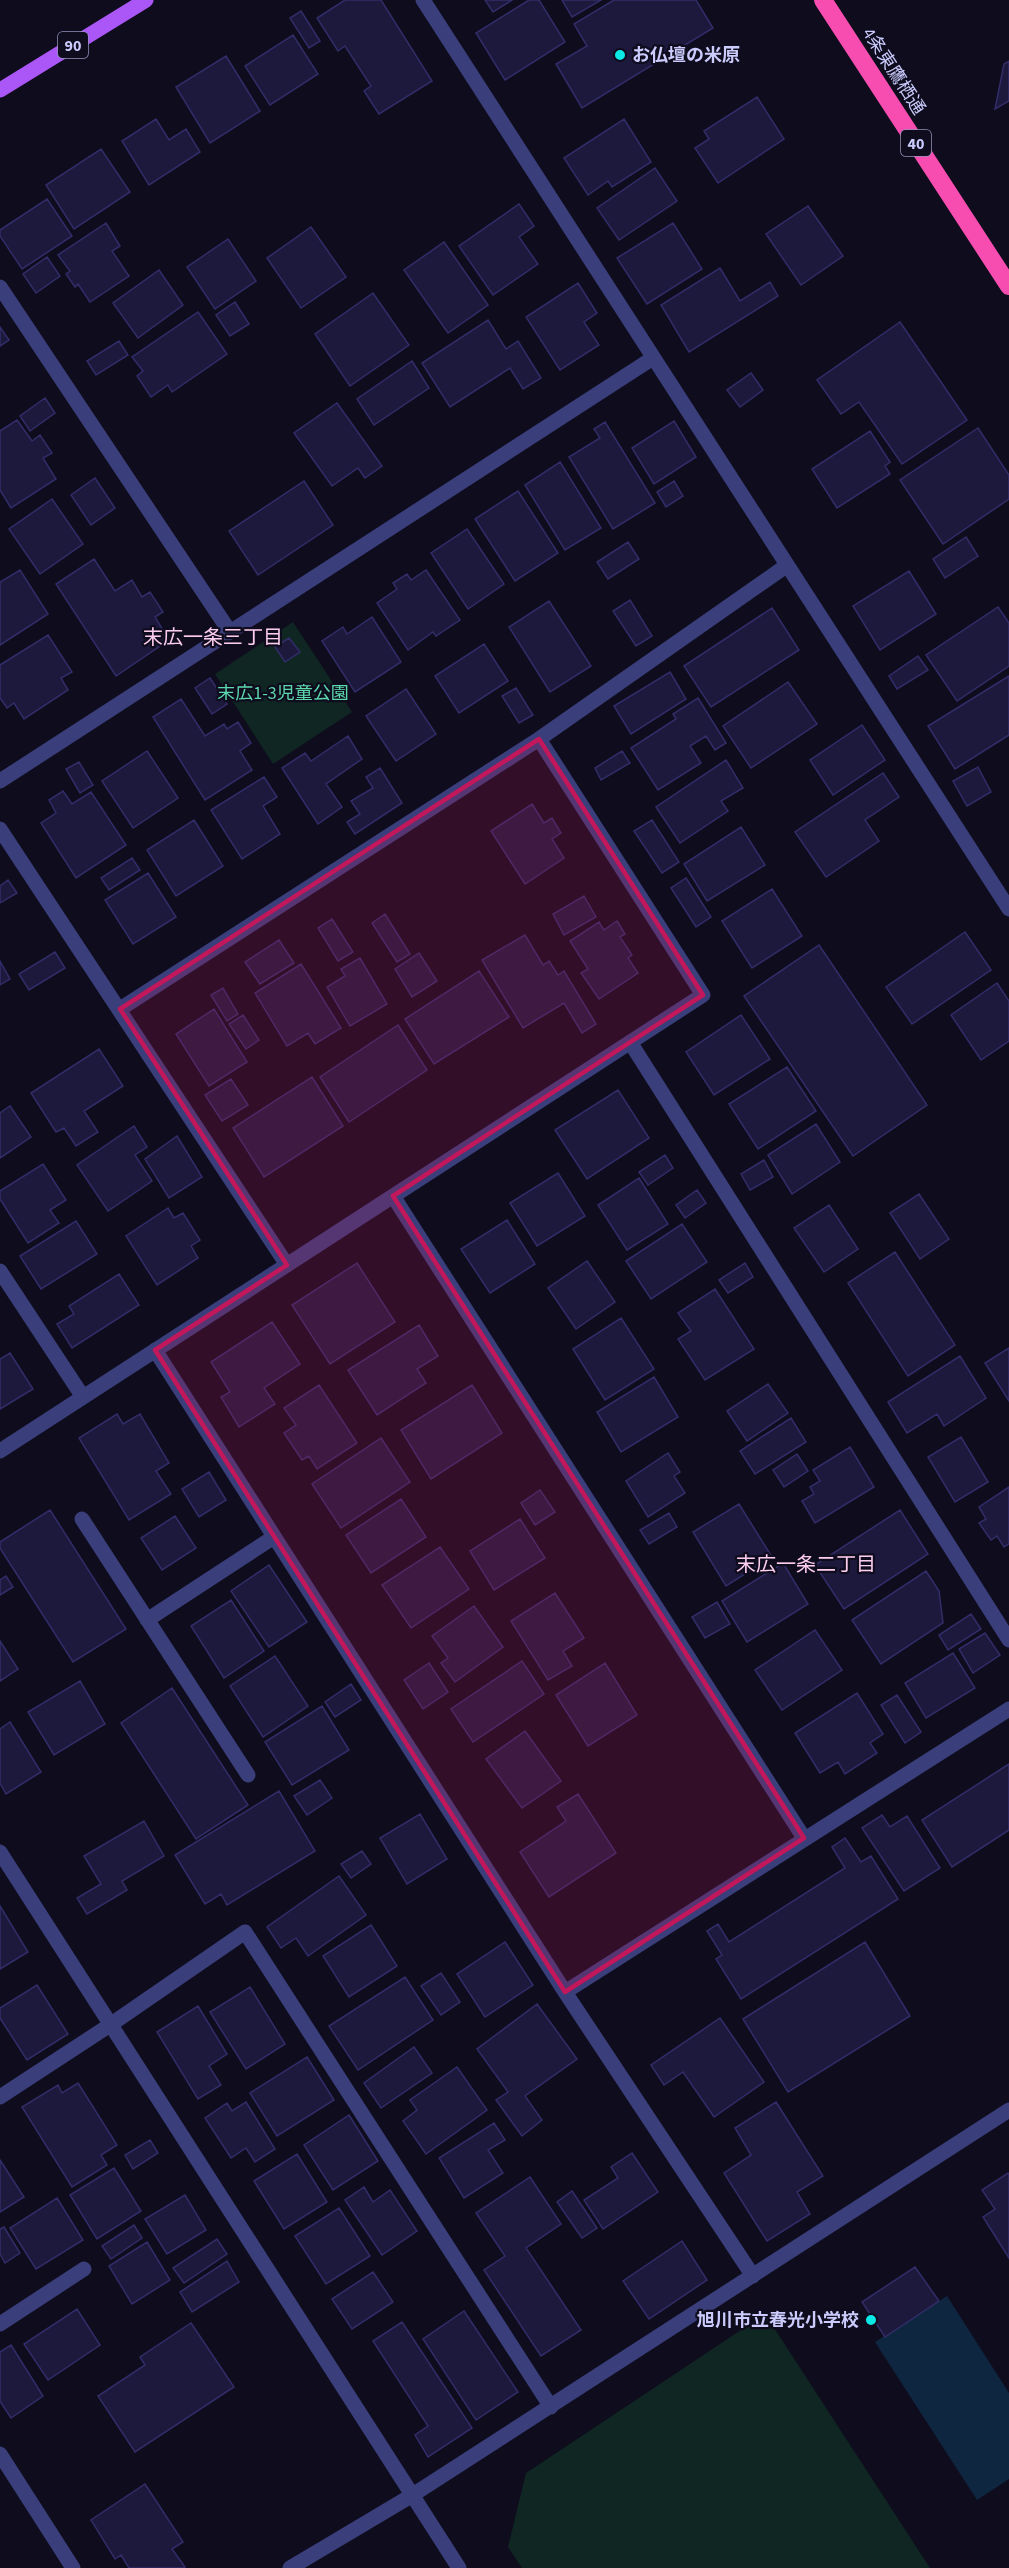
<svg xmlns="http://www.w3.org/2000/svg" width="1009" height="2568" viewBox="0 0 1009 2568" font-family="'Source Sans 3','Noto Sans JP',sans-serif">
<style>
.green{fill:#102623}
.water{fill:#0e2640}
.building{fill:#1d193d;stroke:#322d68;stroke-width:1.5}
.lines{fill:none;stroke-linecap:round;stroke-linejoin:round}
.minor{stroke:#3a3e7a;stroke-width:15}
.major{stroke:#ab57f7;stroke-width:15}
.highway{stroke:#f74cb0;stroke-width:18}
.marked{fill:#c2185b;fill-opacity:0.2;stroke:#c2185b;stroke-width:4.5;stroke-linejoin:round}
.poi-dot{fill:#0be9e7;stroke:#0e0c1d;stroke-width:2}
.labels{text-anchor:middle;stroke-width:4.5;stroke-linejoin:round;paint-order:stroke}
.shield{fill:#0e0c1d;stroke:#9292ba;stroke-width:1.5}
.shield-label{font-size:16px;font-weight:bold;fill:#cbcbfd}
.poi-label{font-size:18px;font-weight:bold;fill:#cbcbfd;stroke:#0e0c1d;text-anchor:start}
.street-label{font-size:18px;fill:#cbcbfd;stroke:#0e0c1d}
.park-label{font-size:18px;fill:#5bd8ac;stroke:#0e0c1d}
.neighbourhood-label{font-size:20px;fill:#fdcdf0;stroke:#0e0c1d}
</style>
<rect width="100%" height="100%" fill="#0e0c1d"/>
<!-- green -->
<path class="green" d="M293,622L352,712L273,764L215,674Z
M765,2314L930,2568H522L508,2547L526,2473Z"/>
<!-- water -->
<path class="water" d="M947,2296L1009,2393V2479L977,2500L875,2342Z"/>
<!-- building -->
<path class="building" d="M345,0H381L432,81L379,114L364,91L371,86L345,46L338,51L317,18Z
M485,0H512L493,12Z
M529,0H539L565,42L505,80L476,33Z
M562,0H601L572,17Z
M614,0H696L713,28L582,108L556,64L587,46L574,24Z
M301,11L320,41L309,48L290,18Z
M293,35L318,74L270,105L245,66Z
M226,56L260,111L210,143L176,87Z
M1009,61V101L995,109L1004,64Z
M757,97L784,139L718,183L695,148L709,139L704,131Z
M156,119L169,140L186,129L200,152L149,185L122,141Z
M624,119L651,162L612,187L608,181L588,195L564,158Z
M101,149L130,192L74,229L46,185Z
M655,168L677,201L619,240L597,208Z
M47,199L72,236L22,269L0,236V230Z
M519,204L534,226L519,237L538,264L493,295L459,246Z
M808,206L843,256L801,285L766,234Z
M106,223L120,246L112,251L129,276L90,302L78,284L75,287L66,274L70,271L58,255Z
M673,223L702,269L647,304L617,258Z
M311,227L346,277L301,308L267,258Z
M228,239L256,281L215,309L187,267Z
M444,242L488,305L448,333L404,270Z
M47,257L60,276L36,293L23,274Z
M720,268L740,301L770,282L778,296L689,352L661,305Z
M159,270L183,305L138,338L113,303Z
M578,283L597,313L584,322L599,345L560,370L526,317Z
M373,293L409,345L350,386L315,334Z
M235,302L249,324L230,336L216,315Z
M198,312L227,354L172,392L168,385L151,397L137,376L143,371L132,357Z
M488,320L506,349L518,341L541,378L523,389L510,368L450,407L422,363Z
M900,322L967,420L902,464L859,402L841,414L817,380Z
M0,327L9,340L0,346Z
M119,341L128,355L96,375L87,361Z
M412,361L429,388L374,425L357,399Z
M751,373L763,390L740,407L727,390Z
M45,398L55,413L30,431L20,416Z
M337,403L382,466L365,478L358,468L332,486L294,433Z
M17,420L32,441L40,435L52,453L43,458L56,479L11,508L0,490V431Z
M674,421L696,457L654,484L632,448Z
M605,422L655,503L613,529L569,457L600,438L594,429Z
M978,428L1009,475V499L943,544L900,480Z
M870,431L890,462L885,466L890,474L837,508L812,469Z
M560,462L601,528L565,550L525,485Z
M95,478L115,508L91,525L71,495Z
M304,481L333,525L258,575L229,531Z
M674,481L683,496L666,507L657,492Z
M518,491L558,553L515,581L475,519Z
M52,499L83,544L40,574L9,529Z
M467,529L504,584L468,609L431,553Z
M966,537L978,556L945,578L933,559Z
M628,542L639,559L608,579L597,562Z
M94,559L115,591L132,580L142,597L150,592L163,612L155,617L169,640L116,676L56,584Z
M20,570L48,614L0,645V582Z
M426,570L460,620L436,636L433,632L408,650L377,603L397,589L393,583L407,574L411,580Z
M909,571L936,614L880,650L853,606Z
M630,600L652,636L636,646L613,611Z
M549,601L591,666L550,692L509,627Z
M998,607L1009,623V666L957,701L926,655Z
M772,608L799,650L711,707L684,666Z
M372,617L401,662L355,692L322,641L343,627L347,634Z
M48,635L72,672L61,678L68,690L24,719L14,703L7,708L0,698V665Z
M289,638L300,652L285,662L275,647Z
M484,644L508,681L459,713L435,676Z
M918,656L928,670L897,689L889,676Z
M670,672L686,699L631,734L614,706Z
M1009,676V735L955,769L928,726Z
M210,678L227,704L212,714L195,688Z
M788,682L817,724L751,768L723,726Z
M516,688L533,715L519,723L502,696Z
M406,689L436,734L396,761L366,716Z
M698,698L726,743L715,750L706,736L690,746L701,763L658,790L631,748L676,719L673,714Z
M181,699L205,736L224,724L227,729L238,722L251,743L240,751L252,770L205,800L153,717Z
M862,725L885,760L833,795L810,760Z
M348,736L362,759L326,784L342,807L318,824L282,768L305,753L311,761Z
M147,751L178,798L133,828L102,781Z
M622,751L630,763L601,780L595,768Z
M726,760L743,788L721,801L728,811L680,843L656,807Z
M79,762L93,785L80,793L66,769Z
M978,767L991,792L967,806L953,781Z
M380,768L402,803L355,834L347,822L360,814L351,801L373,788L366,777Z
M883,773L899,797L865,820L879,841L826,877L795,832Z
M264,777L277,797L263,806L280,834L242,859L211,810Z
M63,791L72,804L91,792L126,845L76,878L41,823L56,813L49,800Z
M532,804L544,823L552,818L561,833L552,839L564,858L525,884L491,831Z
M194,820L223,866L176,896L147,850Z
M652,820L679,862L662,873L634,831Z
M741,827L765,865L707,901L684,864Z
M132,858L140,870L109,890L101,878Z
M148,873L176,917L133,944L105,900Z
M686,878L711,917L696,927L671,888Z
M8,880L17,893L0,903V886Z
M772,889L802,936L752,968L722,921Z
M584,896L596,917L564,935L553,914Z
M385,914L410,954L397,962L372,923Z
M332,919L353,952L338,961L318,928Z
M617,921L625,934L620,937L632,955L628,958L638,973L599,999L581,973L588,969L570,941L599,922L604,930Z
M965,932L991,970L912,1024L886,987Z
M525,935L543,965L549,961L558,975L564,971L596,1024L582,1033L564,1003L523,1028L482,960Z
M279,940L294,963L260,984L245,962Z
M819,945L927,1105L853,1156L744,996Z
M55,952L65,968L29,990L19,974Z
M419,953L437,981L412,997L395,969Z
M360,958L387,1004L350,1026L327,987L345,976L341,969Z
M0,961L10,979L0,985Z
M301,964L341,1028L315,1044L308,1033L287,1046L255,993Z
M479,971L509,1017L434,1064L405,1019Z
M997,983L1009,1001V1041L981,1060L951,1015Z
M223,988L238,1014L227,1021L211,995Z
M214,1009L247,1062L209,1086L176,1034Z
M243,1015L259,1040L246,1049L229,1024Z
M741,1015L770,1059L714,1095L686,1052Z
M398,1025L427,1070L349,1122L320,1077Z
M99,1049L123,1086L84,1111L98,1132L76,1146L64,1128L56,1132L31,1093Z
M787,1067L816,1111L758,1149L729,1104Z
M312,1077L343,1126L264,1177L233,1128Z
M231,1079L248,1105L222,1121L205,1095Z
M618,1090L649,1138L587,1179L555,1130Z
M10,1106L31,1137L0,1158V1113Z
M816,1124L840,1162L792,1194L768,1155Z
M134,1126L147,1147L135,1155L152,1181L108,1211L77,1165Z
M177,1136L202,1177L169,1198L145,1159Z
M665,1155L673,1168L648,1185L639,1172Z
M764,1160L773,1177L750,1190L741,1174Z
M43,1164L66,1200L50,1210L59,1223L28,1243L0,1199V1191Z
M558,1173L585,1216L537,1246L510,1203Z
M639,1178L668,1224L627,1250L598,1205Z
M697,1190L706,1203L685,1218L676,1205Z
M919,1194L949,1239L920,1259L890,1213Z
M829,1205L858,1249L824,1272L794,1228Z
M168,1208L174,1218L183,1213L200,1240L191,1246L198,1258L157,1285L126,1236Z
M507,1220L535,1264L490,1293L461,1249Z
M76,1221L97,1254L41,1289L20,1256Z
M682,1224L707,1262L651,1299L626,1261Z
M895,1252L955,1345L908,1376L848,1283Z
M587,1261L615,1302L576,1329L548,1288Z
M357,1263L395,1322L330,1364L292,1305Z
M745,1263L753,1277L728,1293L719,1280Z
M119,1274L139,1305L72,1348L57,1324L74,1314L69,1306Z
M715,1289L754,1349L705,1380L678,1339L691,1331L678,1313Z
M621,1318L654,1369L605,1400L573,1349Z
M272,1322L300,1364L264,1388L275,1404L239,1427L221,1397L230,1392L211,1362Z
M419,1325L438,1356L417,1369L426,1383L377,1415L348,1370Z
M1009,1348V1401L985,1363Z
M10,1353L33,1389L0,1409V1359Z
M960,1356L986,1398L944,1426L937,1414L907,1433L888,1402Z
M654,1377L678,1417L621,1452L597,1412Z
M768,1384L788,1413L747,1441L727,1411Z
M319,1385L357,1443L317,1469L309,1456L302,1460L284,1433L296,1425L284,1408Z
M472,1385L502,1433L431,1479L401,1430Z
M117,1414L123,1424L140,1414L169,1463L156,1471L171,1494L129,1520L79,1438Z
M791,1418L806,1442L755,1474L740,1451Z
M961,1437L988,1482L955,1502L928,1457Z
M381,1438L410,1482L341,1528L312,1484Z
M850,1447L874,1487L815,1523L802,1501L814,1494L810,1487L820,1481L813,1470Z
M668,1453L680,1472L674,1476L685,1493L648,1517L626,1481Z
M797,1454L808,1471L784,1487L773,1470Z
M209,1472L226,1500L199,1517L182,1489Z
M1009,1487V1544L1004,1547L997,1536L991,1540L979,1523L986,1519L979,1507Z
M540,1490L555,1512L535,1525L521,1503Z
M401,1499L426,1537L371,1573L346,1535Z
M739,1504L772,1557L726,1586L693,1532Z
M50,1510L126,1629L73,1662L0,1548V1542Z
M900,1510L928,1554L844,1609L815,1565Z
M669,1513L677,1527L649,1544L640,1530Z
M175,1516L196,1548L162,1570L141,1538Z
M520,1519L545,1558L494,1590L470,1551Z
M440,1547L469,1589L411,1628L382,1585Z
M783,1563L808,1604L747,1642L722,1601Z
M269,1565L307,1622L269,1647L231,1591Z
M926,1571L939,1591L943,1623L881,1664L852,1620Z
M6,1576L13,1587L0,1595V1580Z
M555,1593L584,1638L563,1651L572,1666L548,1680L511,1621Z
M231,1600L264,1651L224,1678L191,1626Z
M717,1602L730,1624L705,1638L692,1617Z
M474,1606L503,1647L455,1682L441,1663L448,1658L432,1636Z
M971,1614L981,1629L948,1650L939,1635Z
M815,1630L842,1670L782,1710L755,1670Z
M985,1633L1000,1655L973,1673L959,1649Z
M0,1641L18,1669L0,1681Z
M953,1653L975,1688L926,1718L905,1683Z
M275,1656L308,1706L263,1737L230,1686Z
M522,1661L544,1694L473,1742L451,1709Z
M429,1663L448,1692L423,1709L404,1680Z
M605,1663L637,1715L588,1746L556,1695Z
M80,1681L105,1724L54,1755L28,1712Z
M351,1684L361,1700L335,1717L325,1702Z
M172,1688L248,1805L196,1839L121,1723Z
M857,1693L883,1734L870,1743L877,1753L845,1774L838,1762L820,1773L795,1733Z
M897,1695L921,1732L905,1743L881,1705Z
M322,1706L349,1750L292,1785L265,1742Z
M10,1722L41,1772L6,1794L0,1783V1729Z
M525,1731L561,1781L522,1808L486,1759Z
M1009,1764V1830L952,1867L922,1820Z
M320,1780L332,1798L307,1815L294,1796Z
M279,1791L315,1851L227,1905L221,1894L205,1904L175,1855Z
M578,1794L616,1853L549,1897L520,1852L566,1821L557,1807Z
M420,1814L447,1859L407,1884L380,1838Z
M882,1815L890,1827L907,1816L940,1868L904,1891L862,1828Z
M144,1821L164,1856L122,1881L127,1890L87,1914L77,1898L101,1884L84,1856Z
M845,1838L861,1862L871,1856L898,1899L741,1999L716,1959L722,1955L707,1931L718,1924L729,1942L845,1868L832,1847Z
M362,1851L371,1864L351,1878L341,1864Z
M339,1876L366,1915L308,1956L296,1938L281,1948L267,1927Z
M0,1906L28,1952L0,1969Z
M371,1925L397,1966L349,1997L323,1956Z
M505,1942L533,1985L485,2017L457,1974Z
M865,1942L910,2016L788,2092L743,2019Z
M441,1973L460,2002L441,2015L421,1986Z
M405,1977L433,2020L358,2070L329,2026Z
M37,1985L68,2034L27,2060L0,2018V2008Z
M250,1987L285,2044L246,2069L210,2012Z
M537,2004L577,2059L525,2096L542,2120L522,2136L496,2100L508,2092L477,2049Z
M198,2006L227,2054L209,2066L221,2085L198,2099L157,2032Z
M720,2018L764,2082L714,2117L683,2072L664,2085L651,2065Z
M414,2047L432,2073L381,2108L364,2083Z
M307,2057L334,2100L277,2136L250,2093Z
M457,2067L487,2110L426,2154L403,2121L417,2110L410,2100Z
M78,2083L117,2145L101,2155L107,2165L72,2187L22,2107L58,2085L62,2093Z
M246,2102L275,2149L255,2162L246,2148L231,2158L205,2118L227,2103L232,2111Z
M776,2102L823,2176L797,2192L810,2214L767,2241L724,2173L751,2155L735,2128Z
M349,2115L378,2161L333,2190L304,2145Z
M494,2123L505,2140L488,2150L503,2173L464,2198L439,2158Z
M150,2140L158,2153L133,2169L125,2155Z
M632,2153L658,2192L603,2229L584,2200L618,2178L611,2167Z
M297,2154L327,2202L284,2229L254,2181Z
M0,2160L24,2197L0,2212Z
M114,2168L141,2211L97,2239L70,2195Z
M1008,2173L1009,2175V2258L983,2217L995,2209L982,2190Z
M530,2177L561,2224L526,2248L581,2330L541,2356L484,2270L505,2256L476,2213Z
M364,2187L373,2202L390,2190L417,2231L382,2255L345,2200Z
M572,2191L597,2228L582,2238L557,2202Z
M185,2195L206,2230L167,2254L145,2219Z
M57,2198L83,2240L36,2269L10,2228Z
M339,2208L370,2256L326,2284L295,2236Z
M134,2225L142,2238L111,2259L102,2246Z
M4,2227L20,2253L5,2263L0,2254V2229Z
M217,2239L227,2254L184,2283L173,2268Z
M682,2241L707,2280L649,2319L623,2281Z
M147,2242L170,2280L132,2304L109,2266Z
M227,2261L239,2282L192,2312L180,2292Z
M915,2267L939,2301L885,2337L862,2302Z
M373,2272L393,2302L352,2329L332,2299Z
M77,2309L100,2345L48,2380L24,2344Z
M464,2311L518,2392L476,2420L423,2339Z
M402,2322L472,2428L428,2457L415,2435L428,2426L373,2341Z
M191,2323L234,2387L135,2452L98,2396L145,2365L140,2357Z
M11,2345L43,2396L11,2418L0,2401V2352Z
M145,2484L183,2542L172,2549L185,2567L183,2568H129L121,2555L115,2559L91,2520Z"/>
<g class="lines">
<!-- minor -->
<path class="minor" d="M423,0L1009,909
M0,287L230,632
M0,781L653,358
M0,829L287,1265
M120,1009L539,739L786,566
M630,1042L1009,1640
M393,1196L804,1838
M0,1271L83,1397
M155,1350L565,1992L753,2276
M0,1451L703,995L539,739
M82,1519L248,1775
M147,1620L274,1537
M0,1852L459,2568
M565,1992L1009,1709
M0,2097L110,2025L245,1932L551,2407
M0,2324L84,2269
M0,2454L73,2568
M290,2568L411,2496L1009,2110"/>
<!-- major -->
<path class="major" d="M0,90L146,0"/>
<!-- highway -->
<path class="highway" d="M823,0L1009,286"/>
</g>
<!-- marked area -->
<path class="marked" d="M539,739L703,995L393,1196L804,1838L565,1992L155,1350L287,1265L120,1009Z"/>
<!-- markers -->
<g class="poi-dot">
<circle cx="620" cy="55" r="6"/>
<circle cx="871" cy="2320" r="6"/>
</g>
<g class="labels">
<!-- shield labels -->
<g class="shield">
<rect x="58" y="32" width="30" height="26" rx="4.5"/>
<rect x="901" y="130" width="30" height="26" rx="4.5"/>
</g>
<g class="shield-label">
<text x="73" y="51">90</text>
<text x="916" y="149">40</text>
</g>
<!-- poi labels -->
<g class="poi-label">
<text x="632" y="61">お仏壇の米原</text>
<text x="859" y="2326" text-anchor="end">旭川市立春光小学校</text>
</g>
<!-- street labels -->
<g class="street-label">
<text transform="translate(894 71) rotate(57)" y="6">4条東鷹栖通</text>
</g>
<!-- park labels -->
<g class="park-label">
<text x="283" y="699">末広1-3児童公園</text>
</g>
<!-- neighbourhood labels -->
<g class="neighbourhood-label">
<text x="213" y="644">末広一条三丁目</text>
<text x="806" y="1571">末広一条二丁目</text>
</g>
</g>
</svg>
